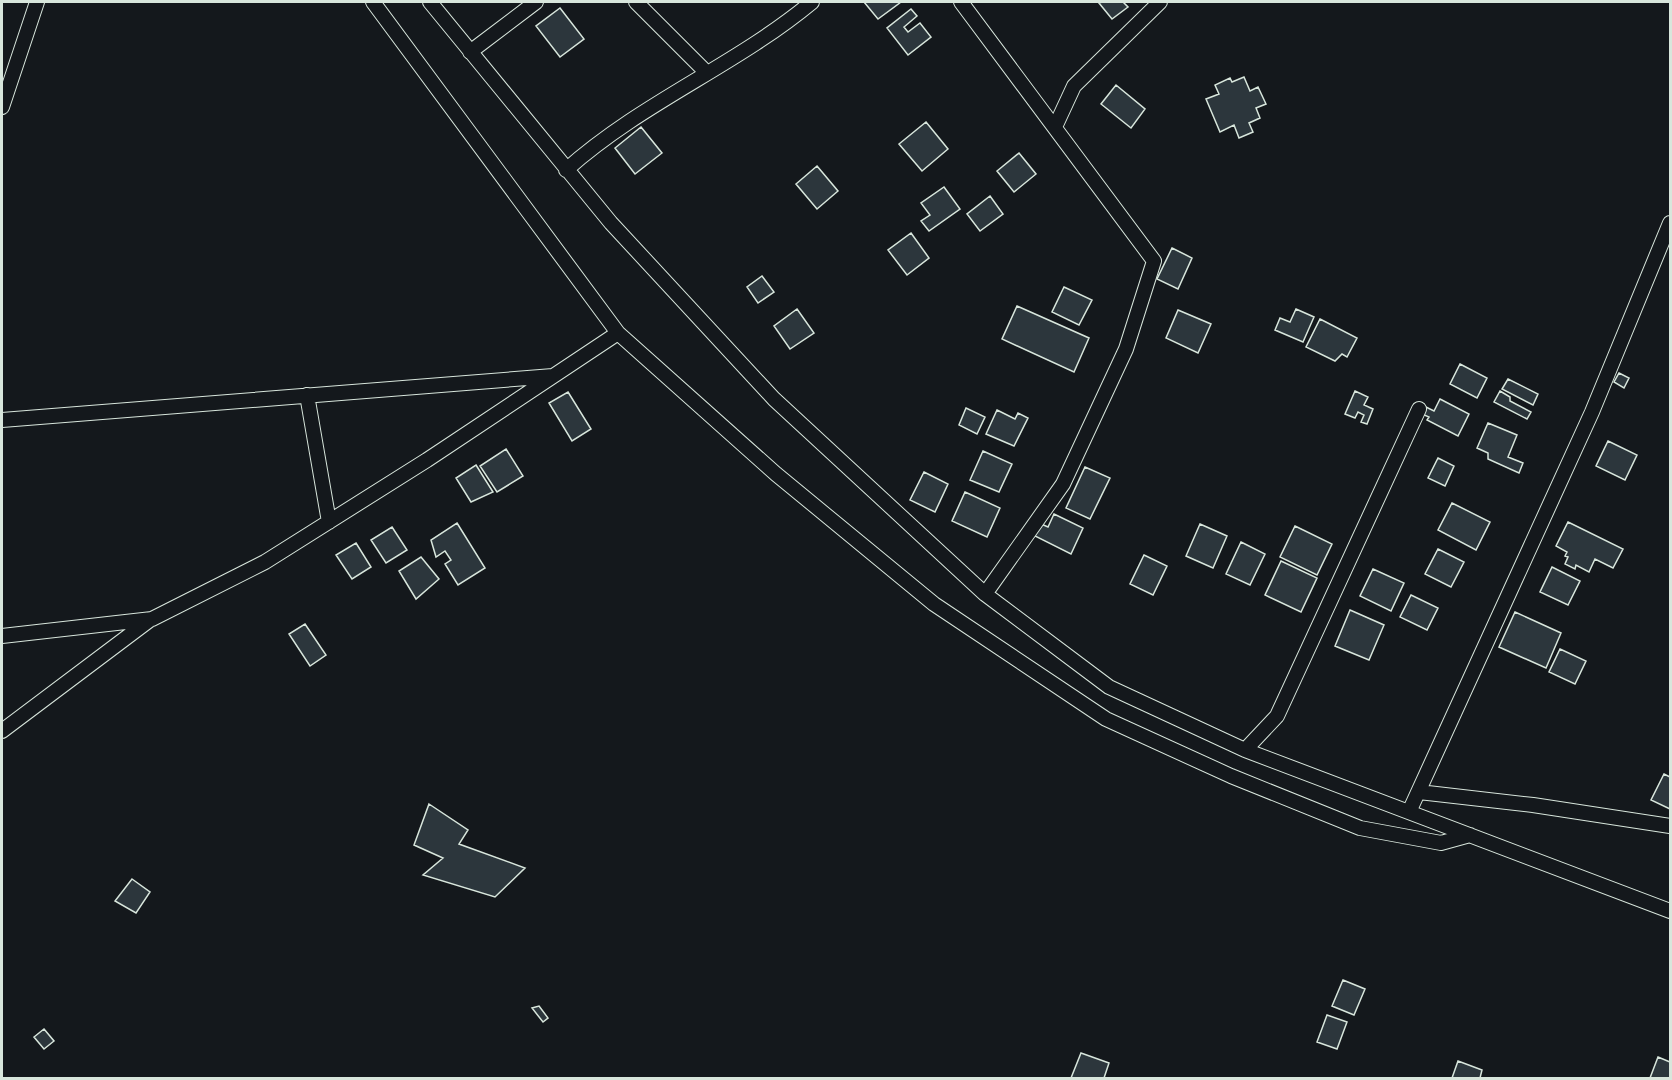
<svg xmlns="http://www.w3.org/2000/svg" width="1672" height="1080" viewBox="0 0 1672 1080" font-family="'Titillium Web',sans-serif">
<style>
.building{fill:#2c363c;stroke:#d8e6dc;stroke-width:1.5}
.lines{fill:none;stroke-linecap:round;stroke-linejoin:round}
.minor-casing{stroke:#d8e6dc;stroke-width:16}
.minor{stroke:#14181c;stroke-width:14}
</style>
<rect width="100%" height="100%" fill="#14181c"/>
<!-- building -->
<path class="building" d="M864,2H901L878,19Z
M1102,2H1123L1128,7L1112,19L1099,3Z
M560,8L584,39L560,57L536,26Z
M911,9L917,16L904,27L908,32L920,23L931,37L908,55L887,28Z
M1244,77L1250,91L1258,87L1266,104L1256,108L1260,118L1249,123L1253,132L1239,138L1234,125L1220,132L1206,99L1219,94L1215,85L1230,78L1232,82Z
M1116,85L1145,109L1131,128L1101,104Z
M926,122L948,149L922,171L899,144Z
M641,127L662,153L635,174L615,148Z
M1019,153L1036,174L1014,192L997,171Z
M817,166L838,191L817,209L796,184Z
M944,187L960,209L929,231L921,221L930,215L921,203Z
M990,196L1003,214L980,231L967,214Z
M911,233L929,258L907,275L888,250Z
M1172,248L1192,258L1178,289L1157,279Z
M762,276L774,292L758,303L747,287Z
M1064,287L1092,300L1079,325L1052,312Z
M1017,306L1089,338L1074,372L1002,339Z
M797,309L814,333L790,349L774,326Z
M1296,309L1314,317L1303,342L1275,330L1280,318L1290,322Z
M1178,310L1211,324L1198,353L1166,338Z
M1320,319L1357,338L1347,357L1342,354L1335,361L1306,347Z
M1460,364L1487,378L1477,398L1450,384Z
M1619,373L1629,378L1624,388L1614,382Z
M1508,379L1538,394L1533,405L1502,389Z
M1355,391L1368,397L1364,405L1373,409L1367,424L1361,422L1364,415L1358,412L1355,418L1345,414Z
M1500,391L1510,397V401L1531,412L1527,419L1494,402Z
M568,392L591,429L572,441L549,403Z
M1440,399L1469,414L1458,436L1427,420L1429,417L1422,414L1426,407L1434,411Z
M966,408L985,417L977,434L959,425Z
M997,410L1015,419L1018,413L1028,418L1014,446L986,434Z
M1488,423L1517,435L1508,457L1523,463L1519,473L1488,459V453L1477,448Z
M1608,441L1637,455L1625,480L1596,466Z
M506,449L523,476L497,492L480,466Z
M983,451L1012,464L999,492L970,480Z
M1438,458L1454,466L1445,486L1428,478Z
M476,465L493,492L471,502L456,478Z
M1085,467L1110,478L1090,519L1066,508Z
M924,472L948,484L935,512L910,500Z
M965,492L1000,508L987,537L952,521Z
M1452,503L1490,522L1476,550L1438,530Z
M1054,514L1083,528L1071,554L1033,535L1039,523L1048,527Z
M1568,522L1623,549L1613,568L1595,559L1589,572L1576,565L1575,569L1565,564L1568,557L1565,556L1567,552L1556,546Z
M457,523L485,568L458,585L445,564L451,560L445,551L436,557L431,540Z
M1200,524L1227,536L1213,568L1186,556Z
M1295,526L1332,544L1317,575L1280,557Z
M392,527L407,550L386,563L371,540Z
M1241,542L1265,554L1250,585L1226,574Z
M356,543L371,567L352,579L336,555Z
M1438,549L1464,562L1451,587L1425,574Z
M1144,555L1167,566L1153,595L1130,584Z
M421,557L439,579L416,599L399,571Z
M1281,561L1317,578L1301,612L1265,595Z
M1552,567L1580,581L1568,605L1540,592Z
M1373,569L1404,583L1391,611L1360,596Z
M1411,595L1438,608L1427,630L1400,617Z
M1350,610L1384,625L1369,660L1335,646Z
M1515,612L1561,633L1546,668L1499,647Z
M305,624L326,655L310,666L289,634Z
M1560,649L1586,661L1575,684L1549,672Z
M1664,774L1670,777V809L1651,800Z
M429,804L468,830L459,844L525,868L495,897L423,875L443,858L414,845Z
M132,879L150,892L136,913L115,901Z
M1343,980L1365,989L1354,1015L1332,1006Z
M539,1006L548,1018L543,1022L532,1008Z
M1327,1015L1347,1022L1337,1049L1317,1042Z
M44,1029L54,1041L44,1049L34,1037Z
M1081,1053L1109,1063L1104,1078H1071Z
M1658,1057L1670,1062V1078H1650Z
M1458,1061L1482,1070L1480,1078H1452Z"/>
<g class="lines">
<defs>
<path id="minor" d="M373,2L618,333L776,474L934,604L1106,719L1231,776L1360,828L1441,843L1470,835
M430,2L611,223L774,399L985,594L1109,687L1245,750L1670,911
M636,2L707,73
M961,2L1154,261L1126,349L1063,484L985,594
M470,52L536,2
M2,107L37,2
M1055,127L1074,86L1160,2
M566,170C642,102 735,66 812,2
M307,395L329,522
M2,420L553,376
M2,636L152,619L265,562L427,460L618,333
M2,731L151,619
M1245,750L1277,716L1419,409
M1419,792L1533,805L1670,826
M1409,812L1592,412L1670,223"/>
</defs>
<!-- minor casing -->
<use href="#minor" class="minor-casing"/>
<!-- minor -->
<use href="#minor" class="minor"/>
</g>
<!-- border -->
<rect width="1672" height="1080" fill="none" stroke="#d8e6dc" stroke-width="6"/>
</svg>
